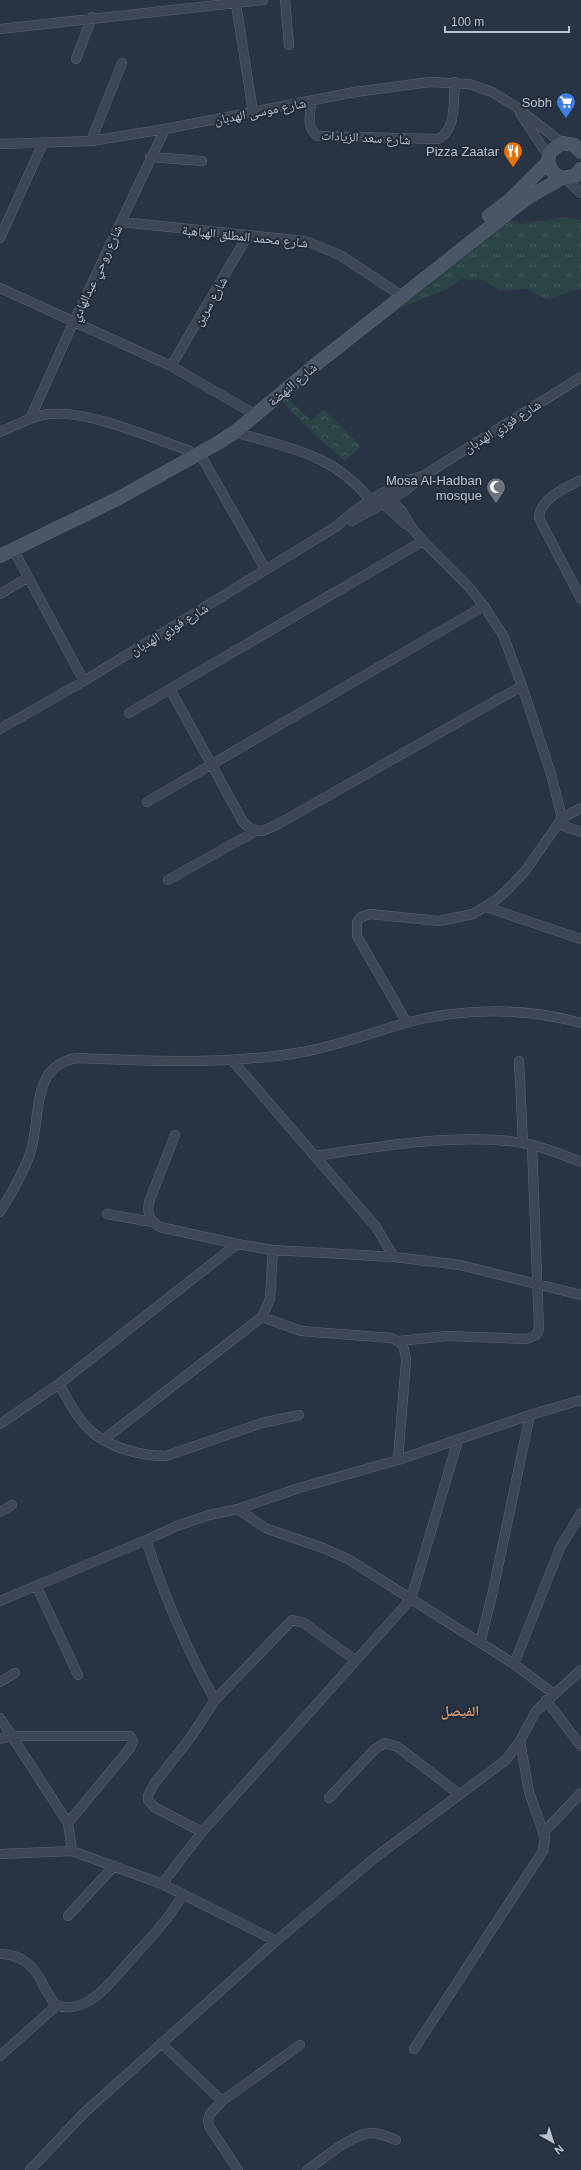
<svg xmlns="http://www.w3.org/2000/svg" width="581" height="2170" viewBox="0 0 581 2170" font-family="Arial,'Noto Naskh Arabic',sans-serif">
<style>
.grass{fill:url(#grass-tufts)}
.park{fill:url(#park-crowns)}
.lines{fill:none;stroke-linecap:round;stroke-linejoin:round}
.street-casing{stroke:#5b6471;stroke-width:10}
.secondary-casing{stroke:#5b6471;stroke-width:14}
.street{stroke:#3c4654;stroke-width:9}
.secondary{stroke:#4a5567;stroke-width:13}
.labels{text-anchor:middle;stroke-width:4;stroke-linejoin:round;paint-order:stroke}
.poi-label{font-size:13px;fill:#bac2cd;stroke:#212b39;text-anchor:end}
.street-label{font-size:13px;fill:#bac2cd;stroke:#212b39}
.neighbourhood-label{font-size:14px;font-weight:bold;fill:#d7986b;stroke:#212b39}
</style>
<defs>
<pattern id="grass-tufts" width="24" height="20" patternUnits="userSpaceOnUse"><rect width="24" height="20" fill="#2a4345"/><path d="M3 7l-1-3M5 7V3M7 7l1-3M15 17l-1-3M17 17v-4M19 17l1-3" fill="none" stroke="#475c5f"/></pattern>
<pattern id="park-crowns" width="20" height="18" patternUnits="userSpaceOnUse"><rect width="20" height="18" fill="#2a4345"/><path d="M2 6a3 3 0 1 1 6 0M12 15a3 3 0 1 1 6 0" fill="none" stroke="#475c5f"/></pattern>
</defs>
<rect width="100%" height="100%" fill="#283444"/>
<!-- grass -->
<path class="grass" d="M565,217L581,220V289L546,299L527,289L500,291L483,280L462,279L447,289L400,308L510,220L521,224Z"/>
<!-- park -->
<path class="park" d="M287,397L311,421L323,409L361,446L345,461L316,436L282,401Z"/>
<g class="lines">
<defs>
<path id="street" d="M285,0L289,45
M236,4L253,112
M0,29L263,0
M76,59L92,17
M312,100C310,113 306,127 317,136L438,139C457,130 453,101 455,82
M520,113L549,157
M91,141L122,63
M0,144L91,141L165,129L355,92L430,82L469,84L492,92L515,106L562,143
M150,157L202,161
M565,178L581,193
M121,222L306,241L340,255L402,296
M0,238L43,143
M0,288L171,366L249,411
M171,366L248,235
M30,419L74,321L165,129
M0,432C16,425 32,416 49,414C89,410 151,438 190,451
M235,432C290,449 333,453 371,501
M200,454L266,570
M581,480C565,488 540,498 539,518L581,599
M383,494L402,511L411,527L423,541L468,586L484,606L503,635L522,686L551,774L562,818
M379,499L404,523L411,527
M352,521L403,492L423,476L581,377
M13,549L84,681
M0,594L27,578
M170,689L243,822C256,836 265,831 280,823L522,686
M129,713L423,541
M0,729L84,681L337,526C356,508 397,481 423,476
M147,802L484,606
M558,824L581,832
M168,880L254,832
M486,907L581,939
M407,1023L357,936V922L361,917L370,914L439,921L473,914L496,900L508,889L526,870L562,818L581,808
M232,1060L376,1227L394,1257
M519,1061L523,1143
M175,1135L149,1202C147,1215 149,1220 160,1227L237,1244L273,1250L394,1257L460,1265L581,1295
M314,1156C378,1147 459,1132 523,1143C543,1146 562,1155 581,1162
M0,1212C11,1194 23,1174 30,1154C42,1118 29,1066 77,1058C152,1061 229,1065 303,1052C337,1046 371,1033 405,1023C461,1008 525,1007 581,1023
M107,1214L152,1222
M262,1317L301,1331L391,1338C403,1343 405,1348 406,1361L398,1460
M399,1341L447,1336L527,1339L536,1335L539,1329L532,1145
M59,1384C68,1400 77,1419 91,1431C109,1448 142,1456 166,1456L262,1423L299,1415
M0,1424L59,1384L237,1244
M103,1440L262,1317L270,1299L273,1250
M238,1509L265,1528L323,1548L348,1559L514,1664L554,1694
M0,1512L12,1505
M37,1587L78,1675
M0,1601L146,1540
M480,1643L493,1591L530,1415
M355,1660L304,1623L292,1620L215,1700C187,1650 164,1595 146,1540L177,1526L209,1515L238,1509L299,1488L398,1460L530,1415L581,1400
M514,1664L560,1548L581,1513
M0,1682L15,1673
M546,1700L581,1746
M0,1718L68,1823L72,1851
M0,1739L12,1736H130L133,1741L130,1748L68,1823
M329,1798L375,1749L385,1743L398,1747L460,1795
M202,1832L154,1807L148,1800V1796L154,1784L191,1737L215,1700
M543,1833L581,1793
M0,1854L72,1851L162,1884L276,1941
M162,1884L202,1832L411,1599L458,1440
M68,1916L114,1866
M0,1954C25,1954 36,1969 46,1990C49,1995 52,2002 57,2005C67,2010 80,2006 89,2001C104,1992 116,1976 128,1963C147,1941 169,1920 183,1894
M161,2043L222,2101
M414,2049L543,1851L545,1837L529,1792L520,1741
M0,2056L57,2005
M30,2170L84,2113L276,1941L377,1856L506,1760L520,1741L536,1711L581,1670
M238,2170L209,2126L208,2120L210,2114L222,2101L300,2045
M307,2170C323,2159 353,2133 372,2133C380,2133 388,2137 396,2140"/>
<path id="secondary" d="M581,152L574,145L562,143L550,152C546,164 550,173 562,178L575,176L581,169
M489,216L511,199L548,162
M0,556L119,498L216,444L235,432L314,366L509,212L529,197L562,178"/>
</defs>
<!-- street casing -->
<use href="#street" class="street-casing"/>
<!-- secondary casing -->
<use href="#secondary" class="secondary-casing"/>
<!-- street -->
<use href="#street" class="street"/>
<!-- secondary -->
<use href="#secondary" class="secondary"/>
</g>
<!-- icons -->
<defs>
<symbol id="supermarket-pin" viewBox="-11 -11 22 30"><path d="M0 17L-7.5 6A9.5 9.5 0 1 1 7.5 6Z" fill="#3f7fe0" stroke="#212b39"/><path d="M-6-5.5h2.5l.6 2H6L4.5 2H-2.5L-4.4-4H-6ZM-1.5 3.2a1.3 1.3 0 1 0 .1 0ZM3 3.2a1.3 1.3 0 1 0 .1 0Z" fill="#fff"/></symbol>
<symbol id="restaurant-pin" viewBox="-11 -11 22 30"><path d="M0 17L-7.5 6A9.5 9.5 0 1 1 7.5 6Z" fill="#e8710a" stroke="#212b39"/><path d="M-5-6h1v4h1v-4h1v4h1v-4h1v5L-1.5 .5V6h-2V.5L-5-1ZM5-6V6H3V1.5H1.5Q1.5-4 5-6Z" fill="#fff"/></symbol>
<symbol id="mosque-pin" viewBox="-11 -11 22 30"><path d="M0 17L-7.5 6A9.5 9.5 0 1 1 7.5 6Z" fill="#6b7280" stroke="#212b39"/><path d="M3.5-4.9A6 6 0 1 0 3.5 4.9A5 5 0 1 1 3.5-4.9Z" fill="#fff"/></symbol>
</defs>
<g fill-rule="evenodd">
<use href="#supermarket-pin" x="555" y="91" width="22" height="30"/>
<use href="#restaurant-pin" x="502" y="140" width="22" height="30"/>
<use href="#mosque-pin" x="485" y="476" width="22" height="30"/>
</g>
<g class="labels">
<!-- poi labels -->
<g class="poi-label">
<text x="552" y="107">Sobh</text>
<text x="499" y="156">Pizza Zaatar</text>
<text x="482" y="485">Mosa Al-Hadban<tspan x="482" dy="15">mosque</tspan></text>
</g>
<!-- street labels -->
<g class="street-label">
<text transform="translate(260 111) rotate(-11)" y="5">شارع موسى الهدبان</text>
<text transform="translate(366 137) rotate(3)" y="5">شارع سعد الزيادات</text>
<text transform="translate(245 236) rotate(6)" y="5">شارع محمد المطلق الهباهبة</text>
<text transform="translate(96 273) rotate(-65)" y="5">شارع روحي عبدالهادي</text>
<text transform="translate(210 301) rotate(-60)" y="5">شارع سرين</text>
<text transform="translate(292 384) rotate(-40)" y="5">شارع النهضة</text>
<text transform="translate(502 426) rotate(-32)" y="5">شارع فوزي الهدبان</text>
<text transform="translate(169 629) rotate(-31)" y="5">شارع فوزي الهدبان</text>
</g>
<!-- neighbourhood labels -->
<g class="neighbourhood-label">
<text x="460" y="1716">الفيصل</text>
</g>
</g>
<!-- north arrow -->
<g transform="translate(553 2142) rotate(141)" stroke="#212b39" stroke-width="3" paint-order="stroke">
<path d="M0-3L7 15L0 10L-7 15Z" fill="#bac2cd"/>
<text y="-6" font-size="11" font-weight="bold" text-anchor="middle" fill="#bac2cd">N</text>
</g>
<!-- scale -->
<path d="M445 26v6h124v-6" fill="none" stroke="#bac2cd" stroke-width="2"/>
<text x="451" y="26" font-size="12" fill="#bac2cd" stroke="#212b39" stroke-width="3" paint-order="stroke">100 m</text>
</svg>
